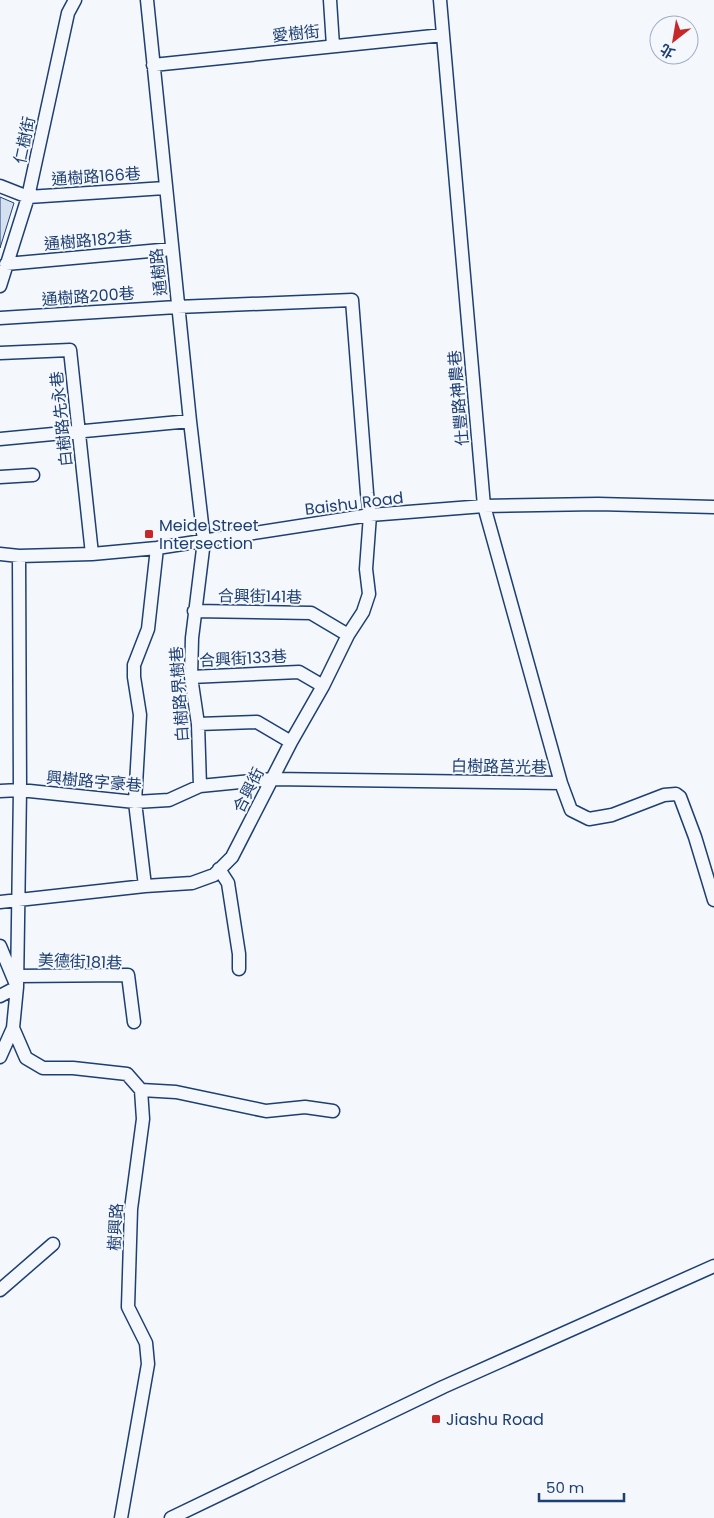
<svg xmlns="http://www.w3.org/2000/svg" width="714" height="1518" viewBox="0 0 714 1518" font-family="Poppins,'Noto Sans TC',sans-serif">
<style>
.building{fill:#d5e0f0;stroke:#1d3f73}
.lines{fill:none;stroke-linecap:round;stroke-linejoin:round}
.minor-casing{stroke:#1d3f73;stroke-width:15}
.minor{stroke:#f4f7fb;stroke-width:12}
.poi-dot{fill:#c62828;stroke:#f4f7fb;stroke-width:2}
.labels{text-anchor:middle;stroke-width:4;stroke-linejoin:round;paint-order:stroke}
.street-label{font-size:16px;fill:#1d3f73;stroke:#f4f7fb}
.poi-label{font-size:16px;fill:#1d3f73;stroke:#f4f7fb;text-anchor:start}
</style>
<rect width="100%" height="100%" fill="#f4f7fb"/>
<!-- building -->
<path class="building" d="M0,197L14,203L0,248Z"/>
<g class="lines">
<defs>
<path id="minor" d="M147,0L190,421L204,541L192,638L191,677L198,724L200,786
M330,0L333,46
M440,0L484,506L561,783L571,810L589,819L612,815L664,795L676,794L680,797L695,837L714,900
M153,65L443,35
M0,186L28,197L165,188
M6,264L172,249
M0,286L28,197L68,13L75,0
M0,318L177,307L352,300L367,493L370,515L366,569L369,594L363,612L348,635L323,686L291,742L232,857L214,875L192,883L145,886L0,902
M0,353L70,350L92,554
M0,439L190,421
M0,477L33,475
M0,554L19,556L92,554L157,548L370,515L484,506L598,504L714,507
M194,611L311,613L348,635
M191,677L299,672L323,686
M198,724L257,722L291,742
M0,791L20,790L135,802L169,800L200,786L272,779L561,783
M219,869L228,883L239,954V969
M145,886L135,802L140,715L134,677V665L148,629L157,548
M0,946L17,987L0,996
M17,976L128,975L134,1022
M13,1028L26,1058L43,1068H73L127,1074L141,1090L143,1119L131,1209L128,1307L146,1343L148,1364L121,1518
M0,1057L13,1028L17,987L20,790L19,556
M141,1090L176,1092L266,1111L305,1107L333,1111
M0,1290L53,1244
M171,1518L443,1387L714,1266"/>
</defs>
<!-- minor casing -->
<use href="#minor" class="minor-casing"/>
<!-- minor -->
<use href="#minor" class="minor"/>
</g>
<!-- markers -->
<g class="poi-dot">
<rect x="144" y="529" width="10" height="10" rx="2.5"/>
<rect x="431" y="1414" width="10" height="10" rx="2.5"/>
</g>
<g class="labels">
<!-- street labels -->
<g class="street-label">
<text transform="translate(296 33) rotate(-6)" y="6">愛樹街</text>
<text transform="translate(24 140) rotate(-78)" y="6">仁樹街</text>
<text transform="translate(96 176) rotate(-4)" y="6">通樹路166巷</text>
<text transform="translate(88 240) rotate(-5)" y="6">通樹路182巷</text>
<text transform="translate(158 272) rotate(-96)" y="6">通樹路</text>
<text transform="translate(88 296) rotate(-4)" y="6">通樹路200巷</text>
<text transform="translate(458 398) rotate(-95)" y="6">仕豐路神農巷</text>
<text transform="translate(61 419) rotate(-96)" y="6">白樹路先永巷</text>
<text transform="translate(354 503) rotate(-7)" y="6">Baishu Road</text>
<text transform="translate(260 596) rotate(1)" y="6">合興街141巷</text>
<text transform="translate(243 658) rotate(-3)" y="6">合興街133巷</text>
<text transform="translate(179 694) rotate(-94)" y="6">白樹路界樹巷</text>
<text transform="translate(499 766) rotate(1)" y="6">白樹路莒光巷</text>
<text transform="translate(94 781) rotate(5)" y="6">興樹路字豪巷</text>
<text transform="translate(248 790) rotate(-63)" y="6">合興街</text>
<text transform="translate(80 961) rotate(2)" y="6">美德街181巷</text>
<text transform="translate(115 1227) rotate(-87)" y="6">樹興路</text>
</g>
<!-- poi labels -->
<g class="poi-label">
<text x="159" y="531">Meide Street<tspan x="159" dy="18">Intersection</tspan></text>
<text x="446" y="1425">Jiashu Road</text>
</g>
</g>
<!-- north arrow -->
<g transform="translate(674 40) rotate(211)"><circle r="24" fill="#f4f7fb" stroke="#9eadc5"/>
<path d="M0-4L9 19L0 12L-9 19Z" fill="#c62828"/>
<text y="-8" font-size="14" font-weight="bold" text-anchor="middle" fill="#1d3f73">北</text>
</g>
<!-- scale -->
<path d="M539 1493v8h85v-8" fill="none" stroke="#1d3f73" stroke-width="2.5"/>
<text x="546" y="1493" font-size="15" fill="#1d3f73" stroke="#f4f7fb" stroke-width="4" paint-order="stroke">50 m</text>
</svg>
